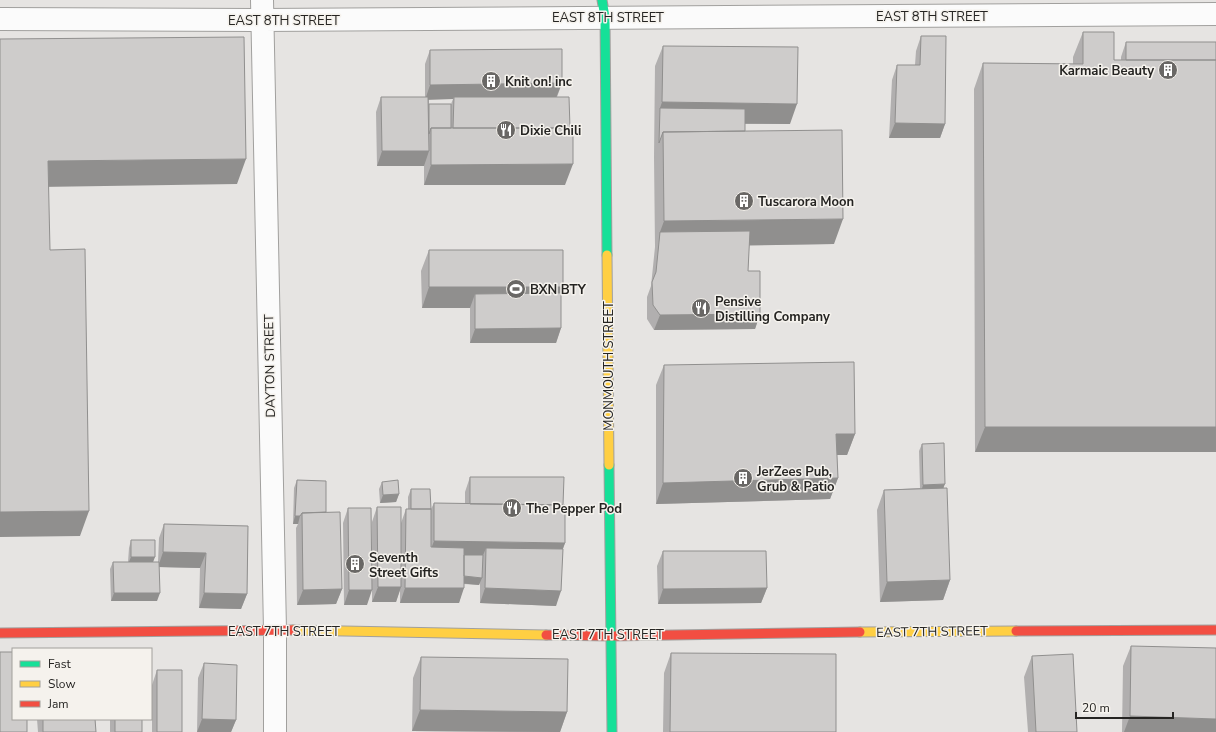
<svg xmlns="http://www.w3.org/2000/svg" width="1216" height="732" viewBox="0 0 1216 732" font-family="'Nunito Sans',sans-serif">
<style>
.lines{fill:none;stroke-linecap:round;stroke-linejoin:round}
.street-casing{stroke:#a1a09e;stroke-width:24}
.fast-casing{stroke:#a1a09e;stroke-width:11}
.slow-casing{stroke:#a1a09e;stroke-width:11}
.jam-casing{stroke:#a1a09e;stroke-width:11}
.street{stroke:#fbfbfb;stroke-width:22}
.fast{stroke:#16e098;stroke-width:9}
.slow{stroke:#ffcf43;stroke-width:9}
.jam{stroke:#f24e42;stroke-width:9}
.wall{fill:#b1afaf;fill-rule:evenodd}
.shaded-wall{fill:#908f8e}
.building{fill:#cecccb;stroke:#908f8e}
.labels{text-anchor:middle;stroke-width:3;stroke-linejoin:round;paint-order:stroke}
.street-label{font-size:13px;fill:#252422;stroke:#f5f2ed}
.poi-label{font-size:13px;font-weight:bold;fill:#252422;stroke:#f5f2ed;text-anchor:start}
</style>
<rect width="100%" height="100%" fill="#e6e4e2"/>
<g class="lines">
<defs>
<path id="street" d="M262,0L275,630V732
M0,19L262,20L1216,14"/>
<path id="fast" d="M602,0L605,17L607,255
M609,465L612,732"/>
<path id="slow" d="M607,255L609,465
M293,630L546,635
M860,632L1016,631"/>
<path id="jam" d="M1016,631L1216,630
M0,633L293,630
M546,635L611,636L860,632"/>
</defs>
<!-- street casing -->
<use href="#street" class="street-casing"/>
<!-- fast casing -->
<use href="#fast" class="fast-casing"/>
<!-- slow casing -->
<use href="#slow" class="slow-casing"/>
<!-- jam casing -->
<use href="#jam" class="jam-casing"/>
<!-- street -->
<use href="#street" class="street"/>
<!-- fast -->
<use href="#fast" class="fast"/>
<!-- slow -->
<use href="#slow" class="slow"/>
<!-- jam -->
<use href="#jam" class="jam"/>
</g>
<!-- wall -->
<path class="wall" d="M1083,32L1114,60H1121V57L1126,42H1216V452H975L974,89L983,63L1073,64V57Z
M921,36L945,124L940,138H889L892,80L897,65H915L916,51Z
M663,46L790,124H745V131L834,244L749,245L748,271L760,314L755,329L654,330L647,319V297L651,286L655,247L654,157L655,66Z
M430,50L562,83L557,97L565,185H424V166H377L376,112L381,97H425V64ZM429,99H453L451,104H429Z
M429,250L561,293V328L556,343H470V308H422L421,271Z
M664,365L855,434L847,455H837L838,478L830,499L656,504V385Z
M922,444L944,488L950,580L943,600L880,602L877,510L884,490L920,488L919,451Z
M470,477L563,505L565,543L563,549L556,606L480,603V582L479,585L464,584L459,603H400V590L396,602H372V522L377,507L401,523L406,509H408V497L411,489L431,509L434,503L465,504V492Z
M297,480L326,512L342,589L336,604L297,605L296,528L298,524H293L294,488Z
M382,482L399,494L396,502L380,503L379,489Z
M348,508L367,605H344L343,523Z
M164,524L248,526L247,594L241,609L199,608L200,568L159,567L157,601H111L110,569L113,562H128L129,548L131,540L153,562H158L159,538Z
M663,551L767,588L761,603L658,604L657,566Z
M1131,646L1216,732H1122L1123,666Z
M671,653L836,732H663L664,673Z
M1032,656L1077,732H1028L1024,677Z
M421,657L567,712L560,732L412,731L413,678Z
M204,663L236,720L231,732H197L198,678Z
M157,670L182,732H152V685Z
M37,719H95L96,732H38Z
M110,719H142V732H110Z"/>
<!-- shaded-wall -->
<path class="shaded-wall" d="M562,83L556,98L454,97L453,99L425,100L430,85Z
M662,102L797,104L790,124L660,123V108Z
M895,123L945,124L940,138H889Z
M382,151H429L424,166H377Z
M246,159L237,184L39,187L48,161Z
M573,164L565,185H424L431,165Z
M843,219L834,244L659,247L660,232L664,221Z
M429,287H563L556,308L475,294L470,308H422Z
M760,314L755,329L654,330L660,315Z
M561,328L556,343H470L475,329Z
M985,427H1216V452H975Z
M836,434H855L847,455H829Z
M838,478L830,499L656,504L663,483Z
M945,484L942,491L921,492L923,485Z
M399,494L396,502L380,503L383,495Z
M89,511L80,536L0,537V512Z
M295,516H300L298,524H293Z
M434,541L565,543L557,564L486,548L480,563L426,562Z
M163,552L206,553L200,568L158,567Z
M131,557H155L152,565L128,564Z
M461,576L482,578L479,585L458,583Z
M950,580L943,600L880,602L887,582Z
M378,587H401L396,602H372Z
M405,588H464L459,603H400Z
M485,588L561,591L556,606L480,603Z
M767,588L761,603L658,604L663,589Z
M342,589L336,604L297,605L303,590Z
M349,590H372L367,605H344Z
M114,593H160L157,601H111Z
M204,593L247,594L241,609L199,608Z
M420,710L567,712L560,732L412,731Z
M1130,716L1216,719V732H1124Z
M202,719L236,720L231,732H197Z"/>
<!-- building -->
<path class="building" d="M1083,32H1114V60H1216V427H985L983,63L1083,64Z
M921,36H946L945,124L895,123L897,65H920Z
M244,37L246,159L48,161L50,250L85,249L89,511L0,512V39Z
M1126,42H1216V60H1126Z
M663,46L798,47L797,104L662,102Z
M562,49V83L430,85V50Z
M381,97H428L429,151H382Z
M454,97H569L570,128H453Z
M429,104H451V128H431L429,134Z
M660,108L745,109V131L663,132L659,143Z
M431,128H573V164L431,165Z
M842,130L843,219L664,221L663,132Z
M750,231L748,271H760V314L660,315L653,305L652,282L656,272L660,232Z
M429,250H563V287H429Z
M561,293V328L475,329V294Z
M854,362L855,434H836L838,478L663,483L664,365Z
M944,443L945,484L923,485L922,444Z
M470,477H564L563,505L470,504Z
M297,480L326,481V512L302,513L300,516H295Z
M398,480L399,494L383,495L382,482Z
M947,488L950,580L887,582L884,490Z
M411,489H430L431,509H411Z
M434,503L565,505V543L434,541Z
M377,507H401V587H378Z
M348,508H371L372,590H349Z
M406,509H431V547L464,548V588H405Z
M340,512L342,589L303,590L302,513Z
M164,524L248,526L247,594L204,593L206,553L163,552Z
M131,540H155V557H131Z
M486,548L563,549L561,591L485,588Z
M663,551H766L767,588L663,589Z
M464,555H483L482,578L464,576Z
M113,562H159L160,593H114Z
M1131,646L1216,648V719L1130,716Z
M0,652H13V719H27V732H0Z
M671,653L836,654V732H670Z
M1073,654L1077,732H1036L1032,656Z
M421,657L568,659L567,712L420,710Z
M204,663L237,665L236,720L202,719Z
M157,670H182V732H157Z
M43,719H95L96,732H43Z
M115,719H142V732H115Z"/>
<!-- icons -->
<defs>
<symbol id="building-disc" viewBox="-11 -11 22 22"><circle r="9.5" fill="#696765" stroke="#f5f2ed"/><path d="M-4-6H4V6H1V3H-1V6H-4ZM-2.5-4.3h1.7v1.8h-1.7ZM.8-4.3h1.7v1.8H.8ZM-2.5-1h1.7V.8h-1.7ZM.8-1h1.7V.8H.8Z" fill="#fff"/></symbol>
<symbol id="restaurant-disc" viewBox="-11 -11 22 22"><circle r="9.5" fill="#696765" stroke="#f5f2ed"/><path d="M-5-6h1v4h1v-4h1v4h1v-4h1v5L-1.5 .5V6h-2V.5L-5-1ZM5-6V6H3V1.5H1.5Q1.5-4 5-6Z" fill="#fff"/></symbol>
<symbol id="stadium-disc" viewBox="-11 -11 22 22"><circle r="9.5" fill="#696765" stroke="#f5f2ed"/><path d="M0-5a6.5 5 0 1 0 0 10a6.5 5 0 1 0 0-10ZM-3.5-1.8h7v3.6h-7Z" fill="#fff"/></symbol>
</defs>
<g fill-rule="evenodd">
<use href="#building-disc" x="1157" y="59" width="22" height="22"/>
<use href="#building-disc" x="480" y="70" width="22" height="22"/>
<use href="#restaurant-disc" x="495" y="119" width="22" height="22"/>
<use href="#building-disc" x="733" y="190" width="22" height="22"/>
<use href="#stadium-disc" x="505" y="278" width="22" height="22"/>
<use href="#restaurant-disc" x="690" y="297" width="22" height="22"/>
<use href="#building-disc" x="732" y="467" width="22" height="22"/>
<use href="#restaurant-disc" x="501" y="497" width="22" height="22"/>
<use href="#building-disc" x="344" y="553" width="22" height="22"/>
</g>
<g class="labels">
<!-- street labels -->
<g class="street-label">
<text x="932" y="21">EAST 8TH STREET</text>
<text x="608" y="22">EAST 8TH STREET</text>
<text x="284" y="25">EAST 8TH STREET</text>
<text transform="translate(269 366) rotate(-91)" y="5">DAYTON STREET</text>
<text transform="translate(608 366) rotate(-90)" y="5">MONMOUTH STREET</text>
<text x="284" y="636">EAST 7TH STREET</text>
<text transform="translate(932 631) rotate(-1)" y="5">EAST 7TH STREET</text>
<text x="608" y="639">EAST 7TH STREET</text>
</g>
<!-- poi labels -->
<g class="poi-label">
<text x="1154" y="75" text-anchor="end">Karmaic Beauty</text>
<text x="505" y="86">Knit on! inc</text>
<text x="520" y="135">Dixie Chili</text>
<text x="758" y="206">Tuscarora Moon</text>
<text x="530" y="294">BXN BTY</text>
<text x="715" y="306">Pensive<tspan x="715" dy="15">Distilling Company</tspan></text>
<text x="757" y="476">JerZees Pub,<tspan x="757" dy="15">Grub &amp; Patio</tspan></text>
<text x="526" y="513">The Pepper Pod</text>
<text x="369" y="562">Seventh<tspan x="369" dy="15">Street Gifts</tspan></text>
</g>
</g>
<!-- legend -->
<rect x="12" y="648" width="140" height="72" fill="#f5f2ed" stroke="#a2a09c"/>
<rect x="20" y="661" width="20" height="6" fill="#16e098" stroke="#a2a09c"/>
<text x="48" y="668" font-size="12" fill="#252422">Fast</text>
<rect x="20" y="681" width="20" height="6" fill="#ffcf43" stroke="#a2a09c"/>
<text x="48" y="688" font-size="12" fill="#252422">Slow</text>
<rect x="20" y="701" width="20" height="6" fill="#f24e42" stroke="#a2a09c"/>
<text x="48" y="708" font-size="12" fill="#252422">Jam</text>
<!-- scale -->
<path d="M1076 712v6h97v-6" fill="none" stroke="#252422" stroke-width="2"/>
<text x="1082" y="712" font-size="12" fill="#252422" stroke="#f5f2ed" stroke-width="3" paint-order="stroke">20 m</text>
</svg>
